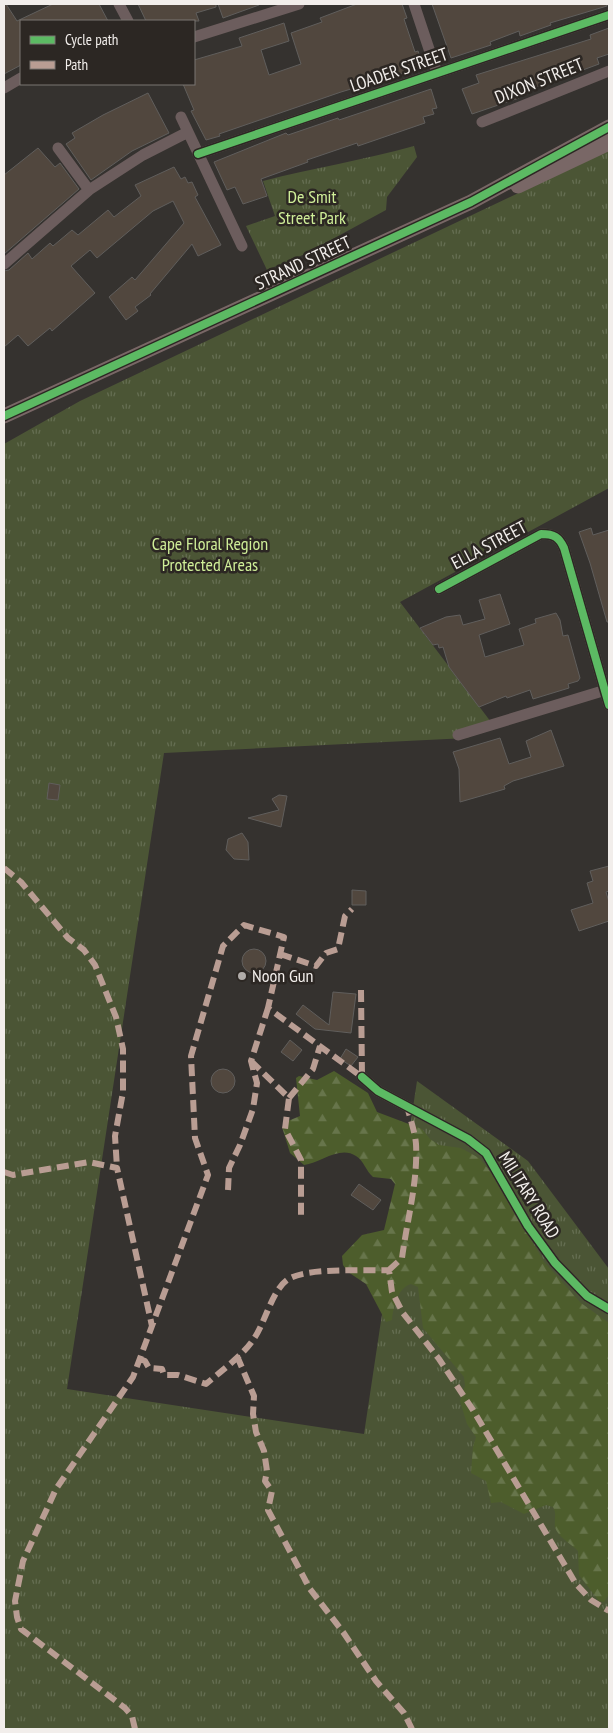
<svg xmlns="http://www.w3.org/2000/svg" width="613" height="1733" viewBox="0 0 613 1733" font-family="'PT Sans Narrow',sans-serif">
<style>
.grass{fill:url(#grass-tufts)}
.forest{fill:url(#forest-firs)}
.building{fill:#51473e;stroke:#605e5c}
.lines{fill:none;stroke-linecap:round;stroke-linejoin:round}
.street{stroke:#6c5d5d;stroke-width:11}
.secondary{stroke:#796766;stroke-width:15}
.quiet{stroke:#b99d93;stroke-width:6;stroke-dasharray:12 6;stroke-linecap:butt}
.cycleway-casing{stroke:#2c2723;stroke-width:11}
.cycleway{stroke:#5cba63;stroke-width:8}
.poi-dot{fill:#b0aca9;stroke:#2c2723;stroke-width:2}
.labels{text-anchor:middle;stroke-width:5;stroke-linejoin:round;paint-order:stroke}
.street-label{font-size:18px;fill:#f2eeeb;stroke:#2c2723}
.park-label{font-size:18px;fill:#cfee98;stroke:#2c2723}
.poi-label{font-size:18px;fill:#f2eeeb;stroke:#2c2723;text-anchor:start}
</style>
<defs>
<pattern id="grass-tufts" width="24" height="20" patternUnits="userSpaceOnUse" patternTransform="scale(1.25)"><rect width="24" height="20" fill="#4b5535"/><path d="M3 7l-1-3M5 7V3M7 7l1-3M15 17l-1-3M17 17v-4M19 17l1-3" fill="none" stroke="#656e52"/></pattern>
<pattern id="forest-firs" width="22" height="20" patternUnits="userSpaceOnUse" patternTransform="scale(1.25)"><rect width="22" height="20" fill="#4d5d2c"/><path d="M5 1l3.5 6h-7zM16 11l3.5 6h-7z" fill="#67754b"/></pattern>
</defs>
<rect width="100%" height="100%" fill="#35322f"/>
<!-- grass -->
<path class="grass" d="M414,146L417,157L387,197L386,210L305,254L267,270L246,226L275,216L263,181C313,168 364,160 414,146Z
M609,150V488L400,602L494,726L467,738L164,753L67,1389L364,1434L417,1081L528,1161L609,1269V1729H4V444L80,401Z"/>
<!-- forest -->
<path class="forest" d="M334,1071L368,1093L377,1112L422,1129L430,1139L439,1145L461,1148L479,1158L493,1175L544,1262L581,1303L609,1323V1594L604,1602L599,1601L579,1575L578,1551C571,1544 557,1536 555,1527C554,1519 557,1514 553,1507L546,1505L524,1514L501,1502L491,1503L486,1481L471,1473L473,1447L476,1437L467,1424L460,1401L465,1386L464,1377L423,1328L418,1287L411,1284C398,1287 393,1308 392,1320L386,1322L366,1284L348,1272L343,1265L342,1256L362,1235L384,1230L395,1184L391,1179L373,1177C366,1171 364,1161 356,1156C340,1145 320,1163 304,1165L290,1153L282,1127L288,1121L300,1116L296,1078L299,1076L317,1080Z"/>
<!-- building -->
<path class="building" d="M4,4H6L17,21L53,4H99L108,21H21V65L4,74Z
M138,4H216V7L196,13L199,21H146Z
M218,4H258L259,5L223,18Z
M357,4H402L407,18L404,19L415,52L418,51L424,67L341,92L219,134L220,136L206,140L191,111L194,110L183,84H194V60L242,46L239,38L284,23L289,41L261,50L269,75L301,64L291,33L322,22L320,18Z
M432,4H607V6L550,23L551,25L520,36L519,31L490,42L491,45L451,58Z
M609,28V54L597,58L599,64L518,94L519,98L472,114L462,89L479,83L476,75L591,39L590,35Z
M431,89L437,108L432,109L434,114L423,117L425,123L358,146L357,143L307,160L308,162L261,179L267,196L243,204L235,187L227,190L214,162L286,133L288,135L338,118L339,120Z
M148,93L169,133L132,151L91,180L66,144L75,138L72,133L103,115Z
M38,148L55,167L60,163L79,189L4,254V175Z
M174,167L181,179L185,177L188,183L192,182L198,195L195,197L221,245L198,256L192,244L150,294L151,295L135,307L138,311L126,320L109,297L132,277L135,280L184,223L173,201L153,211L97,258L90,250L71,266L95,293L52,331L50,328L28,346L18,335L4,347V271L9,270L28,253L32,259L50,243L53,246L72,230L78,235L108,210L114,217L141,196L135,185Z
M591,528L593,535L609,530V622H607L590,563L579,532Z
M500,594L510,624L479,635L485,657L524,645L519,629L536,623L535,619L556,613L560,620L563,636L568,635L580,678L578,681L568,684L569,688L533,699L530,690L507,698L506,696L479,707L449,667L443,647L439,648L438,644L433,645L420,628L446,617L460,615L463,625L485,619L479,600Z
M551,730L564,766L513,781L504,786L505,789L460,802L459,769L453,752L500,738L509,764L531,757L526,741Z
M49,783L60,785L58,800L47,799Z
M279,795L287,796L281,827L248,818L279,810L272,799Z
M242,833L248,842L249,860L234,859L226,850L228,839Z
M609,866V891L606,892L609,902V921L579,931L571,910L593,903L587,883L593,881L590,871Z
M352,890L366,891V905H352Z
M242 961a12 12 0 1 1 24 0a12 12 0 1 1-24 0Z
M333,992L356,994L351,1033L315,1029L296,1014L303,1005L329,1025Z
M290,1040L302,1050L293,1061L281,1052Z
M346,1049L358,1057L351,1066L340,1059Z
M211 1081a12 12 0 1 1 24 0a12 12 0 1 1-24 0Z
M359,1184L381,1200L373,1210L351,1195Z"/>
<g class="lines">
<!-- street -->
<path class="street" d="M119,4L128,21
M414,4L437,73
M194,37L299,4
M4,88L21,78
M181,117L242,246
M482,122L609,71
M58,148L89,190
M198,154L609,15
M4,264L89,190L143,155L188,132
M439,589L541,534C554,534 559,537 564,548L609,705
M458,735L609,689
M362,1077L378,1091L468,1139L486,1153L528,1226L555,1263L587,1296L609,1309"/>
<!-- secondary -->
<path class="secondary" d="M518,186L609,143
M4,416L471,202L609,127"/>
<!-- quiet -->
<path class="quiet" d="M4,868L21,882L68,938L84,950L95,965L116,1017L123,1049V1092L115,1136L117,1168
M280,954L316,966L326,953L338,949L345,916L352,909
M361,990L362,1077
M251,1061L289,1098L285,1129L301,1160V1218
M289,1098L313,1069L320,1046
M4,1172L13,1175L89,1162L117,1168L152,1326
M228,1190L229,1168L240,1145L253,1109L257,1083L251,1061L268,1008
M389,1270L402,1258C407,1220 418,1182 416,1144C415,1132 410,1118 407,1106
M237,1356L254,1396L253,1414L256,1432L264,1451L267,1471L265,1481L272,1491L268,1510L310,1589L343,1632L376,1681L404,1713L412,1729
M140,1359L145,1361L149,1368L162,1369L164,1375H178L206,1384C220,1372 243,1355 253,1340C265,1324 271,1292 287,1280C305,1267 365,1271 389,1270L392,1292L403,1313L439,1359L473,1410L576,1584L591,1600L609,1611
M135,1729L132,1716L125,1708L21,1629L17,1617L15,1601L23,1561L56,1489L133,1377L208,1175L195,1138L191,1056L223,946L244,925L284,937L268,1008L362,1077"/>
<defs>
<path id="cycleway" d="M198,154L609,15
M4,416L471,202L609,127
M439,589L541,534C554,534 559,537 564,548L609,705
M362,1077L378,1091L468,1139L486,1153L528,1226L555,1263L587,1296L609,1309"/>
</defs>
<!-- cycleway casing -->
<use href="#cycleway" class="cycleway-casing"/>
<!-- cycleway -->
<use href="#cycleway" class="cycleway"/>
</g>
<!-- markers -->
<circle class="poi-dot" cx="242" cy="976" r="5"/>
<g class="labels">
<!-- street labels -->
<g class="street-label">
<text transform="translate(399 70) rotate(-19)" y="6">LOADER STREET</text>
<text transform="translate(539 81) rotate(-22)" y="6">DIXON STREET</text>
<text transform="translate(303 263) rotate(-25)" y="6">STRAND STREET</text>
<text transform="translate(489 545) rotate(-28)" y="6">ELLA STREET</text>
<text transform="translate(529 1195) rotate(58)" y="6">MILITARY ROAD</text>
</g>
<!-- park labels -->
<g class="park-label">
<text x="312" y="203">De Smit<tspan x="312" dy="21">Street Park</tspan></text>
<text x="210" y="550">Cape Floral Region<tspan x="210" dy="21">Protected Areas</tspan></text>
</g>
<!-- poi labels -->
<g class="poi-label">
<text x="252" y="982">Noon Gun</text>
</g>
</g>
<!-- border -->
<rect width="613" height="1733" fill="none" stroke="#f2eeeb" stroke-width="10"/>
<!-- legend -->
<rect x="20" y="20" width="175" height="65" fill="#2c2723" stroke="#7b7773"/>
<rect x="30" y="36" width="25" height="8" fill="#5cba63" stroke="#7b7773"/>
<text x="65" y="45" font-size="15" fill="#f2eeeb">Cycle path</text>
<rect x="30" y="61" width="25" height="8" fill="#b99d93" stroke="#7b7773"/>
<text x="65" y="70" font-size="15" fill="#f2eeeb">Path</text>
</svg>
